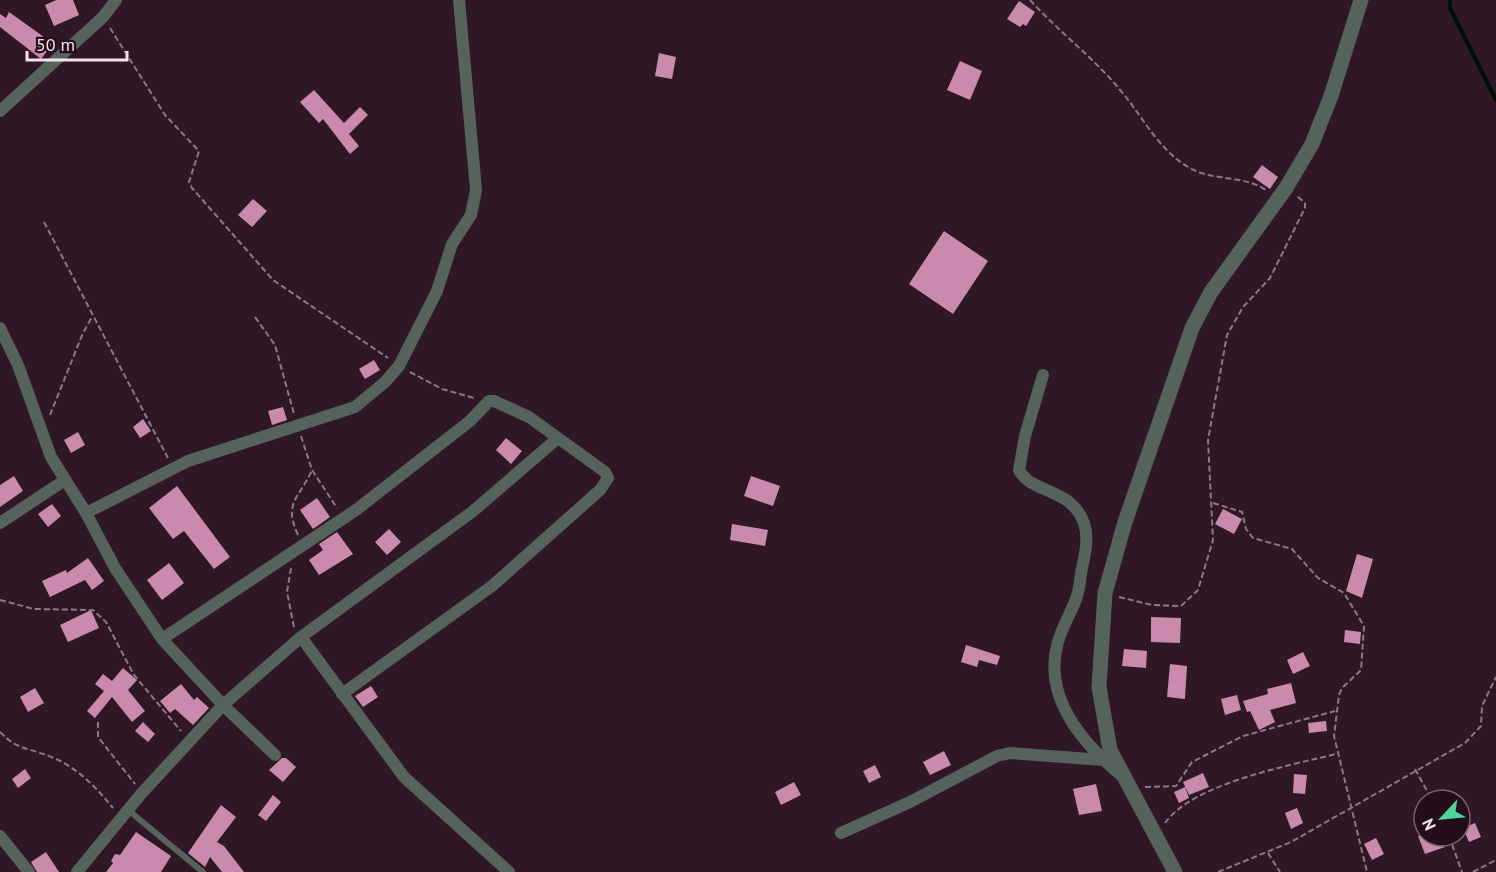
<svg xmlns="http://www.w3.org/2000/svg" width="1496" height="872" viewBox="0 0 1496 872" font-family="'PT Sans',sans-serif">
<style>
.lines{fill:none;stroke-linecap:round;stroke-linejoin:round}
.stream{stroke:#000f06;stroke-width:4}
.building{fill:#c98aad}
.path{stroke:#8e7884;stroke-width:2;stroke-dasharray:6 3;stroke-linecap:butt}
.service{stroke:#56635c;stroke-width:6}
.minor{stroke:#56635c;stroke-width:12}
.tertiary{stroke:#56635c;stroke-width:15}
</style>
<rect width="100%" height="100%" fill="#301726"/>
<g class="lines">
<!-- stream -->
<path class="stream" d="M1450,0V8L1496,100"/>
</g>
<!-- building -->
<path class="building" d="M56,0H73L79,15L54,26L45,5Z
M1019,1L1035,12L1026,26L1023,24L1020,27L1007,19Z
M9,12L51,42V46L41,59L0,27V14L6,18Z
M659,53L676,57L672,79L655,76Z
M960,61L982,71L970,100L947,90Z
M314,90L344,123L360,107L368,115L349,134L359,146L350,154L323,119L319,123L300,102Z
M1262,165L1278,177L1270,189L1253,177Z
M253,199L267,211L252,227L238,215Z
M944,231L988,261L953,314L909,284Z
M374,360L380,370L365,379L359,369Z
M283,407L287,420L272,425L268,411Z
M143,419L151,431L140,438L133,427Z
M78,432L85,445L71,453L64,440Z
M506,438L522,451L511,464L496,450Z
M14,476L23,491L0,507V485Z
M751,476L780,486L773,506L744,496Z
M177,486L230,557L214,569L184,531L173,539L149,508Z
M317,498L330,517L313,529L300,510Z
M52,504L61,516L48,527L38,514Z
M1223,509L1242,519L1234,534L1215,524Z
M732,524L768,530L765,546L730,540Z
M389,529L401,542L387,555L375,542Z
M337,532L353,554L319,575L309,560L323,550L319,544Z
M1357,554L1373,559L1362,598L1346,591Z
M88,558L104,581L92,590L85,580L50,597L42,581L66,570L67,573Z
M169,563L184,583L162,600L147,580Z
M91,610L99,628L68,642L60,625Z
M1151,617L1181,618L1180,643L1151,642Z
M1345,630L1361,632L1360,644L1344,642Z
M966,645L1000,656L997,665L979,660L977,667L961,662Z
M1124,649L1147,651L1146,668L1122,666Z
M1303,652L1310,666L1293,674L1287,660Z
M1170,664L1187,666L1185,699L1167,697Z
M123,668L137,680L128,690L145,711L132,722L112,697L95,718L87,711L104,691L95,684L103,674L112,681Z
M1291,683L1296,703L1270,710L1275,722L1259,730L1250,711L1247,712L1243,701L1268,694L1267,689Z
M181,684L194,700L197,697L209,708L193,725L175,709L170,713L160,701Z
M371,686L378,697L363,707L355,696Z
M35,688L44,703L28,712L20,697Z
M1237,695L1241,710L1225,715L1221,699Z
M1326,721L1327,731L1309,733L1308,723Z
M143,722L155,734L148,742L135,731Z
M944,751L951,765L930,775L923,762Z
M282,758H286L296,767L283,782L269,770Z
M875,765L881,777L869,783L863,771Z
M25,769L31,778L18,788L12,779Z
M1203,773L1209,787L1189,795L1183,782Z
M1294,774L1307,775L1305,794L1293,793Z
M794,782L801,795L781,805L775,792Z
M1096,784L1102,811L1079,815L1073,789Z
M1185,787L1189,798L1179,803L1174,792Z
M273,795L281,802L266,821L258,815Z
M221,805L236,817L217,842L224,846L244,872H222L210,857L205,867L188,853Z
M1297,808L1303,823L1291,829L1285,813Z
M1475,823L1481,837L1469,842L1463,828Z
M136,832L171,856L161,872H106L113,863L111,861L115,854L120,855Z
M1418,836H1441L1445,847L1425,854Z
M1376,838L1384,854L1372,860L1364,844Z
M46,852L59,872H37L31,862Z"/>
<g class="lines">
<!-- path -->
<path class="path" d="M1030,0C1059,32 1094,58 1121,91C1143,117 1158,149 1188,167C1213,182 1241,174 1266,190
M110,28L165,115L199,151L189,182L192,188L273,280L388,358
M44,222L168,458
M255,317L275,345L294,414
M410,372L442,389L474,398
M50,415L83,333L92,317
M301,436L312,470L337,508
M1213,503L1242,512L1246,529L1253,538L1292,549L1318,578L1344,593L1364,626L1361,670L1342,688L1339,695L1334,736L1367,872
M298,535C283,502 299,499 312,470
M291,568L287,592L294,627
M1119,597L1152,605L1181,606L1198,590L1213,540L1208,440L1227,335L1243,307L1270,278L1305,208V203L1297,196
M0,600L34,609L93,610L106,622L134,675L181,731
M98,722V737L135,784
M0,732C18,750 25,747 46,755C75,765 94,785 113,808
M1415,769L1432,800
M1145,787L1176,786L1192,762L1243,736L1335,711
M1165,823C1194,783 1288,766 1336,754
M1449,836L1462,872
M1268,853L1280,872
M1218,872L1291,842L1465,743L1481,726L1482,706L1496,677
M1473,872L1496,860"/>
<!-- service -->
<path class="service" d="M128,810L203,872"/>
<!-- minor -->
<path class="minor" d="M0,111L103,17L116,0
M0,328L18,365L51,457L86,513L115,568L162,639L223,705L275,755
M1043,375L1025,436L1019,470C1031,494 1071,487 1084,523C1089,538 1085,554 1082,568C1080,577 1080,587 1077,596C1072,612 1062,626 1058,642C1042,697 1082,743 1121,775
M86,513L188,461L355,407L385,382L399,366L437,291L452,244L471,215L476,190L459,0
M0,523L65,480
M301,637L404,777L509,872
M162,639L356,510L470,421L489,401H494L529,417L605,472L608,478L600,490L492,586L342,694
M841,833L910,802L997,756L1010,753L1103,760
M0,836L29,872
M77,872L141,794L223,705L301,637L472,512L558,438"/>
<!-- tertiary -->
<path class="tertiary" d="M1175,872L1110,750L1099,687L1105,593L1125,522L1192,328L1211,292L1286,188L1312,144L1331,96L1361,0"/>
</g>
<!-- north arrow -->
<g transform="translate(1442 818) rotate(244)"><circle r="28" fill="#250e1c" stroke="#78636f" stroke-width="1.5"/>
<path d="M0-4.5L10 22L0 15L-10 22Z" fill="#4fd399"/>
<text y="-9" font-size="16" font-weight="bold" text-anchor="middle" fill="#f5e3ec">N</text>
</g>
<!-- scale -->
<path d="M27 51v9h100v-9" fill="none" stroke="#f5e3ec" stroke-width="3"/>
<text x="36" y="51" font-size="18" fill="#f5e3ec" stroke="#250e1c" stroke-width="4.5" paint-order="stroke">50 m</text>
</svg>
